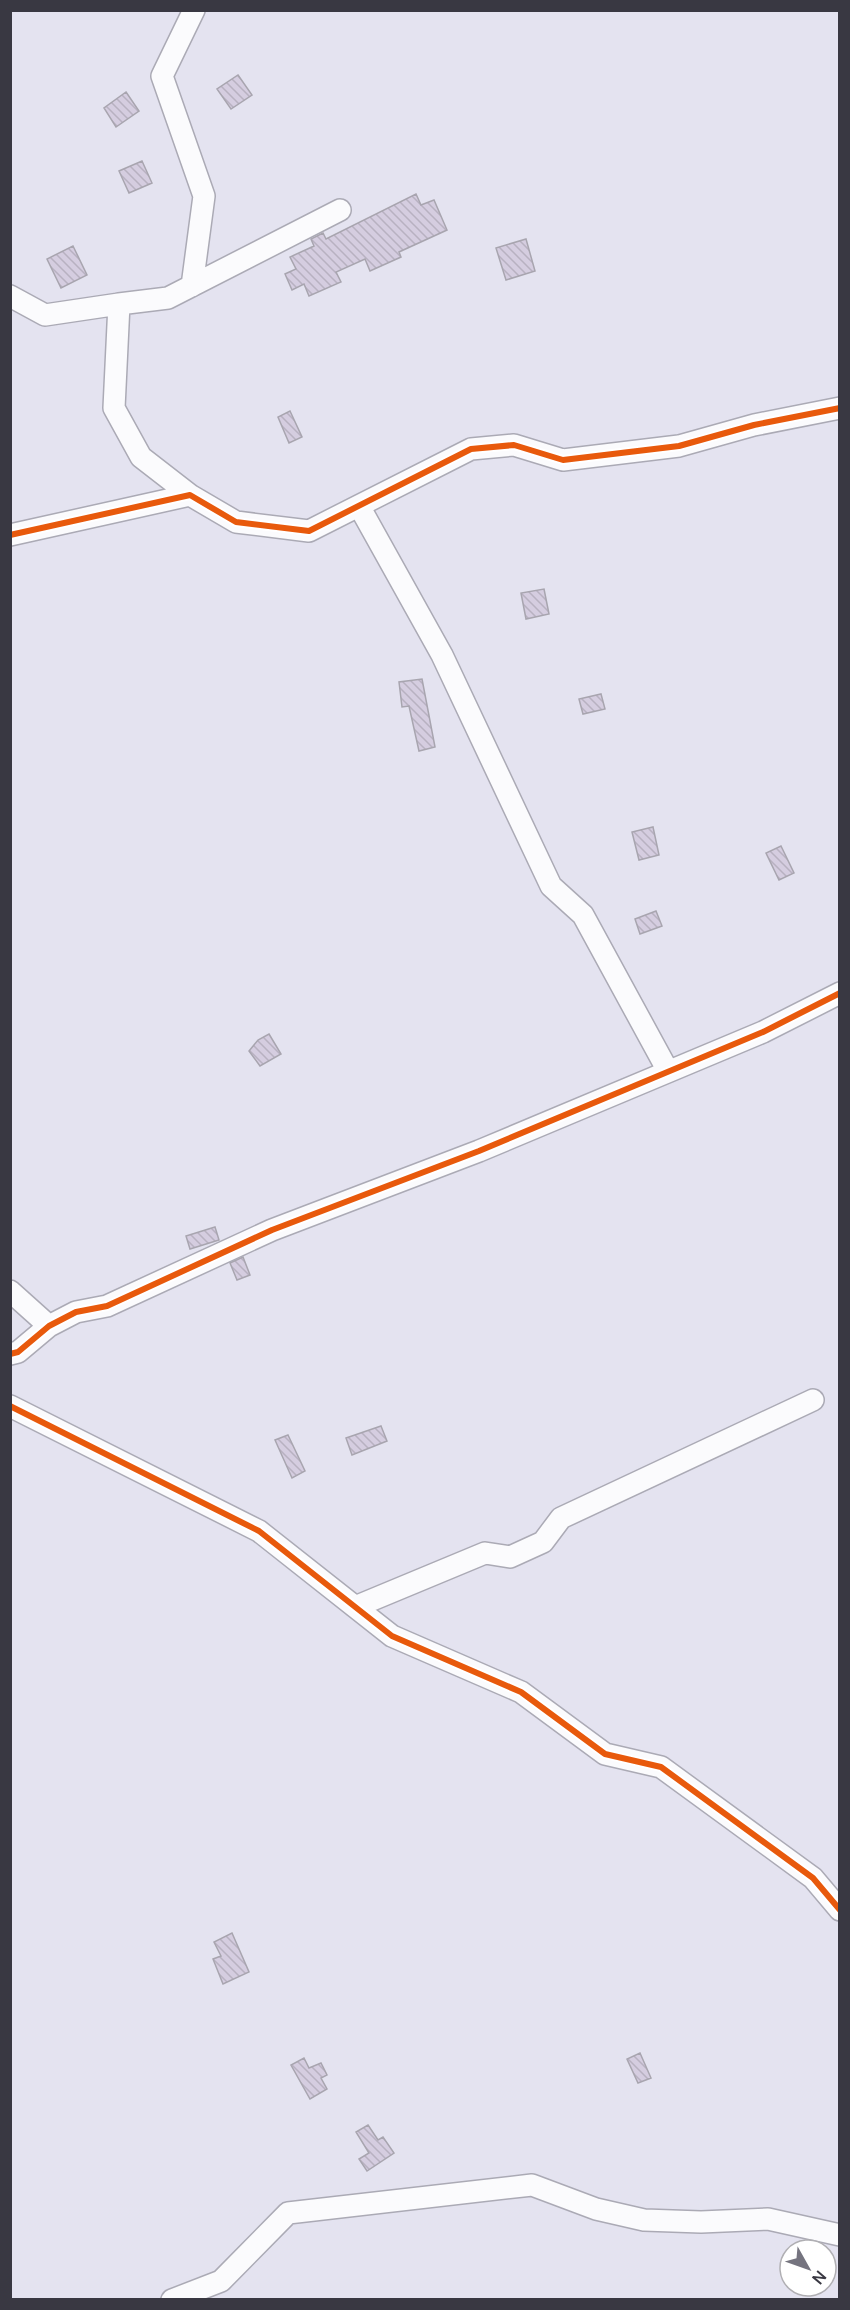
<svg xmlns="http://www.w3.org/2000/svg" width="850" height="2310" viewBox="0 0 850 2310" font-family="Manrope,sans-serif">
<style>
.building{fill:url(#building-back-hatch);stroke:#a8a5af;stroke-width:1.5}
.lines{fill:none;stroke-linecap:round;stroke-linejoin:round}
.street-casing{stroke:#abaab5;stroke-width:24}
.street{stroke:#fbfbfd;stroke-width:21}
.cycleway-casing{stroke:#fff;stroke-width:10}
.cycleway{stroke:#e8590c;stroke-width:6}
</style>
<defs>
<pattern id="building-back-hatch" width="6" height="6" patternUnits="userSpaceOnUse" patternTransform="scale(1.5)"><rect width="6" height="6" fill="#d5cde0"/><path d="M-1 5l2 2M0 0l6 6M5-1l2 2" fill="none" stroke="#b8b1c1"/></pattern>
</defs>
<rect width="100%" height="100%" fill="#e4e3f0"/>
<!-- building -->
<path class="building" d="M238,75L252,95L231,109L217,89Z
M126,92L139,111L116,127L104,108Z
M142,161L152,183L129,193L119,171Z
M416,194L421,205L434,200L447,230L399,252L401,257L370,271L365,259L336,272L341,282L309,296L304,284L292,290L285,274L296,269L290,257L314,246L311,239L323,233L326,239Z
M526,239L535,271L506,280L496,248Z
M73,246L87,275L61,288L47,259Z
M290,411L302,437L289,443L278,417Z
M544,589L549,614L526,619L521,593Z
M422,679L435,747L419,751L409,706L402,707L399,682Z
M601,694L605,709L583,714L579,699Z
M653,827L659,855L639,860L632,832Z
M781,846L794,873L779,880L766,853Z
M656,911L662,926L640,934L635,919Z
M269,1034L281,1054L260,1066L249,1051L258,1040Z
M215,1227L219,1240L190,1249L186,1236Z
M243,1257L250,1275L237,1280L230,1263Z
M381,1426L387,1441L352,1455L346,1438Z
M288,1435L305,1471L292,1478L275,1440Z
M232,1933L249,1972L223,1984L213,1959L221,1956L214,1942Z
M640,2053L651,2078L638,2083L627,2059Z
M304,2058L309,2068L321,2063L327,2075L321,2078L327,2089L310,2099L291,2065Z
M368,2125L378,2140L383,2137L394,2153L367,2171L359,2159L369,2153L356,2132Z"/>
<g class="lines">
<defs>
<path id="street" d="M192,286L204,196L162,76L194,10
M10,296L45,315L119,304L114,408L141,457L190,495
M119,304L168,298L340,210
M359,506L442,655L551,886L583,915L668,1071
M10,535L190,495L236,522L309,531L471,449L514,445L563,460L679,446L754,425L840,408
M10,1291L49,1326
M10,1354L18,1352L49,1326L76,1312L107,1306L272,1230L479,1151L763,1032L840,993
M10,1406L259,1531L392,1636L521,1692L605,1754L661,1767L813,1878L840,1910
M355,1607L485,1553L510,1557L543,1542L561,1518L813,1400
M172,2300L221,2281L288,2213L532,2185L596,2209L644,2220L701,2222L768,2219L840,2235"/>
</defs>
<!-- street casing -->
<use href="#street" class="street-casing"/>
<!-- street -->
<use href="#street" class="street"/>
<defs>
<path id="cycleway" d="M10,535L190,495L236,522L309,531L471,449L514,445L563,460L679,446L754,425L840,408
M10,1354L18,1352L49,1326L76,1312L107,1306L272,1230L479,1151L763,1032L840,993
M10,1406L259,1531L392,1636L521,1692L605,1754L661,1767L813,1878L840,1910"/>
</defs>
<!-- cycleway casing -->
<use href="#cycleway" class="cycleway-casing"/>
<!-- cycleway -->
<use href="#cycleway" class="cycleway"/>
</g>
<!-- border -->
<rect width="850" height="2310" fill="none" stroke="#393842" stroke-width="24"/>
<!-- north arrow -->
<g transform="translate(808 2268) rotate(130)"><circle r="28" fill="#ffffff" stroke="#b0afb3" stroke-width="1.5"/>
<path d="M0-4.5L10 22L0 15L-10 22Z" fill="#75747f"/>
<text y="-9" font-size="16" font-weight="bold" text-anchor="middle" fill="#393842">N</text>
</g>
</svg>
